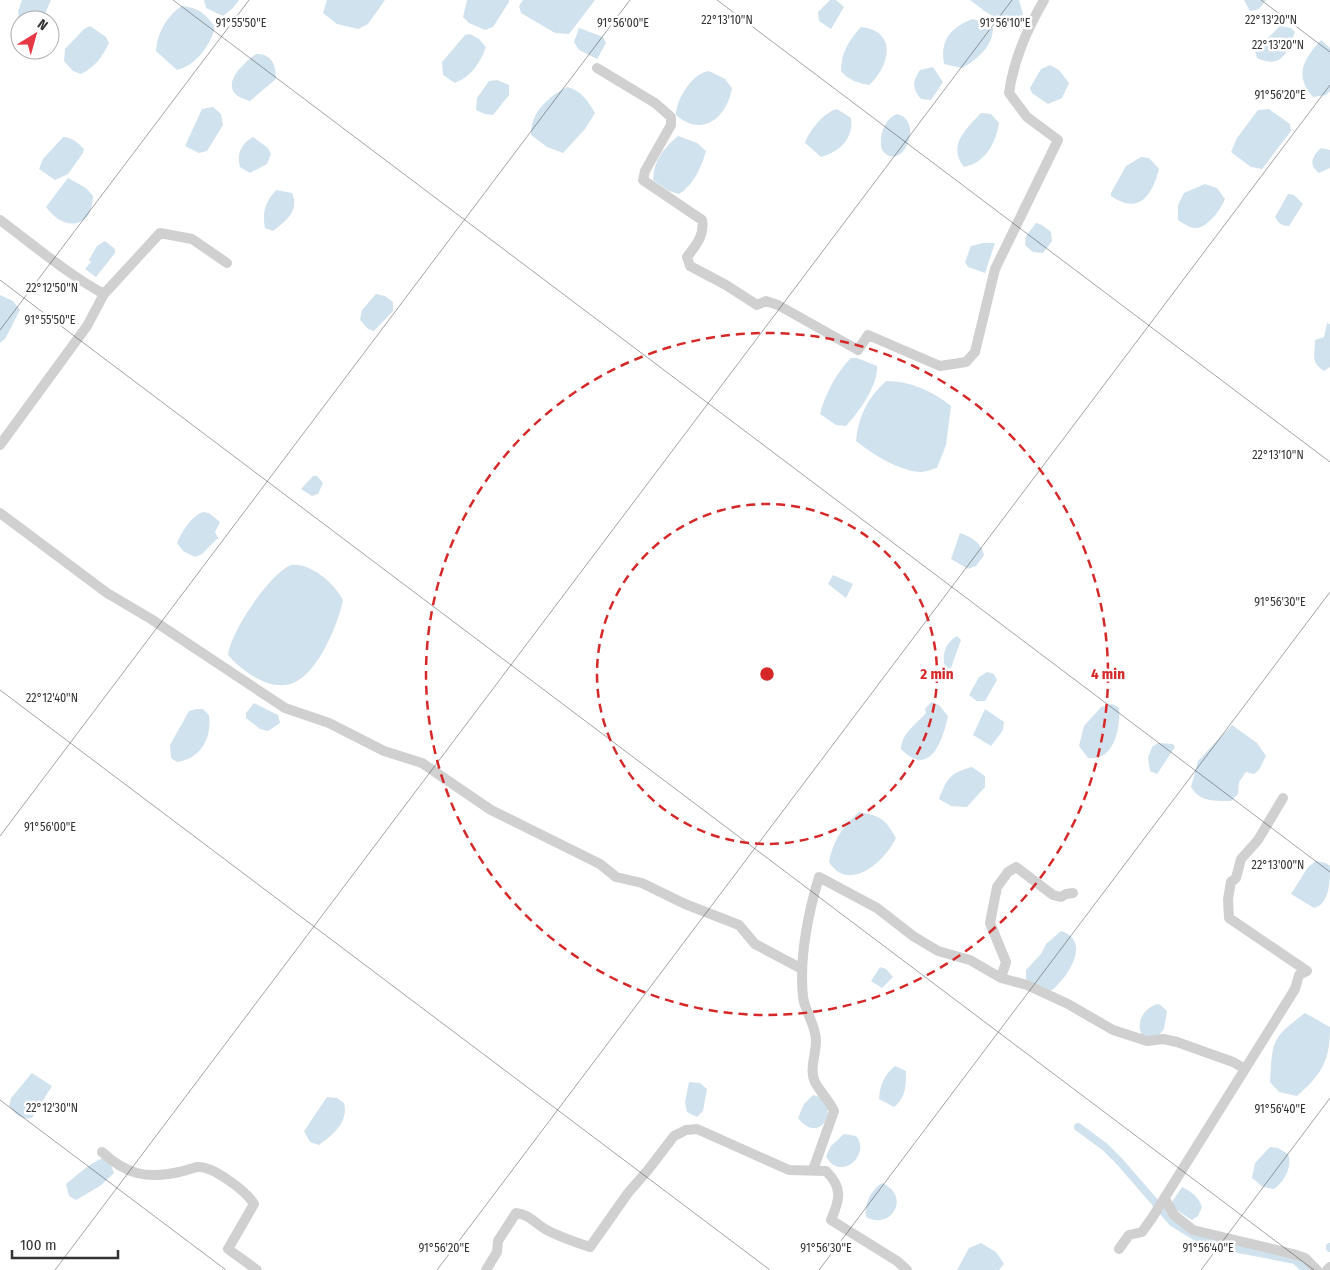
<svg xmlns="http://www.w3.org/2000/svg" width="1330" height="1270" viewBox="0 0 1330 1270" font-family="'Fira Sans Condensed',sans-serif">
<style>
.water{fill:#cfe2ee}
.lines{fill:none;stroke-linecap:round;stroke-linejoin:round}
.canal{stroke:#cfe2ee;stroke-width:8}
.minor{stroke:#d0d0d0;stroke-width:10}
.ticks{fill:none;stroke:#333;stroke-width:1;stroke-opacity:0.45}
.ring{fill:none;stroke:#d62828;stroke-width:2.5;stroke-dasharray:9 6}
.ticks-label{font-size:12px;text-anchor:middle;fill:#333;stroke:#fff;stroke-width:5;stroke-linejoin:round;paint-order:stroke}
.centre{fill:#d62828;stroke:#fff;stroke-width:2.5}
.ring-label{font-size:15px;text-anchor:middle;font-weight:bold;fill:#d62828;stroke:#fff;stroke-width:5;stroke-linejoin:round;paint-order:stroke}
</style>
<rect width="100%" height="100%" fill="#fff"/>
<!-- water -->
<path class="water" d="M22,0H51L42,20H20V28L18,11Z
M204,0H239L233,8L223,16L206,8Z
M327,0H385L368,24L358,29L337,24L323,13Z
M467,0H509V2L493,27L485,30L469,23L463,17Z
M523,0H595L569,34L555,33L521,13L519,6Z
M830,0H836L844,7L831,29L819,21L818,12Z
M970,0H1019L1023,14C1011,35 984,10 970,0Z
M1244,0H1266L1259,9L1250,11Z
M182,6C198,7 206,14 215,27C211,45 195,66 177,70L156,51C157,34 167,15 182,6Z
M972,19L981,21L993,28C993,46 977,60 962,68L944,64C940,41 950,28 972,19Z
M90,26L106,37L109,43C103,56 94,68 81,74L73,71L64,61L65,49L84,29Z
M1280,26L1291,28L1295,32C1287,54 1281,69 1257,58L1255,51Z
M861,27C898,31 890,66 869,85C858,83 848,80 841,71C841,53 849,40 861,27Z
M579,28L603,37L606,43L597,59L579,50L574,42Z
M470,34L479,39L486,47C480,63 472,76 455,83L443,75L442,62L465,35Z
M1321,40L1330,48V91L1326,95L1313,97C1294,75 1303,60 1321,40Z
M256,54C272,53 276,66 276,79L250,101C215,92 238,67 256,54Z
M1050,65L1059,70L1069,83L1062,98L1048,104L1032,93L1030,88L1041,69Z
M933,67L943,82L931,100L921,99C912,88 912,82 920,70Z
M709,71L725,79L732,88C727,118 702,138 676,115C676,100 692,73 709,71Z
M497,80L509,85V95L493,115L485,114L476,110L477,98L489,81Z
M567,87C581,90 588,101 595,113L585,129L563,153L547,147L531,135C530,113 549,96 567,87Z
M213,107L221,114L223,125L207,151L199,153L185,146L202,109Z
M837,109L851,118C854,139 839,152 821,157L805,143C809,131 824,112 837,109Z
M1269,109L1290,124L1291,131L1262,169L1251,167L1231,152L1237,138L1258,110Z
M981,113L991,114L999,123C996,143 985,163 964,167C947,146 966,129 981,113Z
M897,114C926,121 901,175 882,150C878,137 884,119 897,114Z
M678,136L697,143L706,151C702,166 693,186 679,194L669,191L653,180C654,160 663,149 678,136Z
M63,137C72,137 78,143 84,149L83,153L68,174L55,180L39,169L43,159Z
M253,137L268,148L271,154L267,164L250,173L240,167C236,154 242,143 253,137Z
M1321,148L1330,150V168L1319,173C1308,165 1312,156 1321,148Z
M1141,157L1149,158L1159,169C1152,196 1139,215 1111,196V193L1126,166Z
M68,178L86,188L93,196C92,229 64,232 46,207Z
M1205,184L1217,188L1225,199C1221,209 1208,227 1197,228C1190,229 1183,223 1178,220V205L1184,193Z
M276,190L292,193C300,211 286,221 273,231L265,228C262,213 265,202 276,190Z
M1288,194L1294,195L1303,204L1289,226C1282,226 1278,223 1275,217Z
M1036,223L1042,225L1051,232L1052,241L1043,253L1033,252L1025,245L1026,236Z
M105,241L115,249V253L96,277L85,269L91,262L89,260L97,246Z
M983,243H995L985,273L968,267L965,262L971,246Z
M376,294L385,296L393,302V311L374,331L368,329L360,320L362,310Z
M0,295L13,301L20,310L5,339L0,343Z
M1327,323L1330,324V367L1324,371C1310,362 1315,355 1315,340L1324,337Z
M851,358H857L877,366C878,386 859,412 846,426L836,425L820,414C825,394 837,372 851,358Z
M886,381C911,381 932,391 951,406L946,445L937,468C932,469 926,472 921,472C899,471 872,454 856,441C858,417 868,397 886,381Z
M313,476H317L323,483L318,494L312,496L301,489Z
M203,512L209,513L220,522L215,532L218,538L202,554L195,557L183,551L177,543C182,532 191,516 203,512Z
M960,533C972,537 981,543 984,555L976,566L968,569L951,559Z
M291,565C311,563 334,583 343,600C338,625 315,683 285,685C264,687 241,670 228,655C230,633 269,574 291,565Z
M833,575L853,584L846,598L828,584Z
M957,636L961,640L951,668H946C940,658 946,641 957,636Z
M987,672L994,674L997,680L985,701H977L969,695L979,677Z
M931,702L939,705L948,716C943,740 930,779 901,749C902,732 916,725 926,713L925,709Z
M254,703L278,715L280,723L268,731L260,729L246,718V713Z
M1112,704L1119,708C1121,729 1113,762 1088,758L1079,746L1084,726L1101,707Z
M196,709H203L209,715C212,738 201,759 177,762L171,758L170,745L189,711Z
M985,709L1004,722L1003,730L991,746L973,735Z
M1232,725L1257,743L1266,756L1259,770L1254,774L1246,772L1239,782L1238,794L1231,801C1214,801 1200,802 1191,787L1198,761Z
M1158,743L1173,744L1175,747L1157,774L1150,771L1148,758L1152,747Z
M972,767L985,776V787L967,807L951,806L939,799C947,778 950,773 972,767Z
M859,812C881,816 885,819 896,838C885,861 849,894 829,862C833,840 843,826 859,812Z
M1316,861L1326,863L1330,866C1330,881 1330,904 1314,908L1291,894L1308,867Z
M1061,931C1092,941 1068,977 1052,990H1045L1026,979V970L1041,954L1046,944Z
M880,967L886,969L893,977L882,988L871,981Z
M1159,1004L1167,1011L1164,1029L1159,1035L1143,1037C1134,1024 1144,1006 1159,1004Z
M1305,1013L1330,1027C1330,1061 1322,1074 1297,1096L1279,1092L1270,1082C1273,1041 1270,1039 1305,1013Z
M895,1066L906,1071C906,1085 906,1098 894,1107L879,1099C880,1085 884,1075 895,1066Z
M32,1073L52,1086L32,1118C21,1120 15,1114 9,1106L11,1098Z
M689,1082L700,1083L707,1089L703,1111L697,1117L687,1112L685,1102Z
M813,1095C842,1100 823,1149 798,1118L804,1104Z
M327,1097L337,1098L344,1103C349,1122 333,1135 319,1145L310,1142L304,1131Z
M844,1134L856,1136C872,1155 839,1183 826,1156L831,1146Z
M1270,1147L1278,1148L1288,1154C1293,1166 1284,1182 1274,1189L1263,1187L1252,1178L1255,1163Z
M103,1158L111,1165L114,1173L100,1186L76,1200L69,1196L66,1184C79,1174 88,1164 103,1158Z
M882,1183C912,1196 891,1231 866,1217C864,1204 871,1190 882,1183Z
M1182,1187C1192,1192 1198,1196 1202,1207L1198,1216L1192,1220L1175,1209L1172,1202Z
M981,1243L996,1252L1004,1264L999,1270H957L969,1248Z"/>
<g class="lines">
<!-- canal -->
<path class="canal" d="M1078,1127L1105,1147L1120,1162L1172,1222L1198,1238L1228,1247L1295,1260L1306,1270
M1330,1247V1248"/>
<!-- minor -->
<path class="minor" d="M597,68L655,103L671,117V125L645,171L643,180L702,220C705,235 696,245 687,257L690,266L726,285L757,305L766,301L778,305L858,350L868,335L940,366L966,362L975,352L995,269L1058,140L1027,117L1009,93C1014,58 1027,30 1044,0
M0,220C35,246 66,273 104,294L160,233L192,239L227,263
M0,445L87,326L104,294
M0,513L107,593L151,619L285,708L329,723L384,751L422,763L491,810L600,864L616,877L642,883L685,904L739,925L755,944L802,969
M1073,893L1066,894L1061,897L1053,895L1016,867L1008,872L997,887L990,923L1006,962L1001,978L1027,985L1068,1004L1113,1030L1147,1041L1163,1039L1177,1042L1233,1062L1245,1069
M102,1152C127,1175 147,1179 179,1172C185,1171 192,1168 198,1167C213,1166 246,1191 254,1204L228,1249L257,1270
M813,1170L834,1111C829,1100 820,1092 815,1082C809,1070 816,1054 816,1041C816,1025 805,1012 803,997C799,958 808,914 819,877L877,908L913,936L938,951L970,960L1001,978
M1165,1199L1174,1215L1193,1230L1293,1254L1305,1258L1317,1270
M1119,1249L1129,1235L1142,1232L1152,1218L1295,989L1299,975L1307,971L1229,918L1228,899L1231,882L1236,878L1241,859L1258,840L1283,798
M486,1270L497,1252L498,1241L516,1213C528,1214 535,1223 545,1229C559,1237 575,1242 590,1247L628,1193L648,1170L674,1136L686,1130L697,1129L789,1170L826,1171C843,1188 840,1199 831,1220L897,1261L907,1270
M1327,1270L1330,1267"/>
</g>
<!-- ticks -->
<path class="ticks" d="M173,0L1330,872M717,0L1330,462M1261,0L1330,52M0,280L1314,1270M0,330L249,0M0,690L770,1270M0,836L630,0M0,1100L226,1270M55,1270L1012,0M437,1270L1330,85M819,1270L1330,592M1201,1270L1330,1098"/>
<!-- distance rings -->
<g class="ring">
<circle cx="767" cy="674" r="170"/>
<circle cx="767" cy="674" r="341"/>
</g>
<g class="ticks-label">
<text x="1271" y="24">22°13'20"N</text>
<text x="727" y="24">22°13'10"N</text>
<text x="241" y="27">91°55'50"E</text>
<text x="623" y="27">91°56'00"E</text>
<text x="1005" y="27">91°56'10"E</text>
<text x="1278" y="49">22°13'20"N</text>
<text x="1280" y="99">91°56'20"E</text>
<text x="52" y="292">22°12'50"N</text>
<text x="50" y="324">91°55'50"E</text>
<text x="1278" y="459">22°13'10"N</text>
<text x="1280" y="606">91°56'30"E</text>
<text x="52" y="702">22°12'40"N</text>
<text x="50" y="831">91°56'00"E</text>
<text x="1278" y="869">22°13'00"N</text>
<text x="52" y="1112">22°12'30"N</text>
<text x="1280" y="1113">91°56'40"E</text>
<text x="444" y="1252">91°56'20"E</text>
<text x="826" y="1252">91°56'30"E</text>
<text x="1208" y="1252">91°56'40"E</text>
</g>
<circle cx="767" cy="674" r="8" class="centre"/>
<g class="ring-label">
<text x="937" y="679">2 min</text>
<text x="1108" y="679">4 min</text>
</g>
<!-- north arrow -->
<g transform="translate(35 35) rotate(37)"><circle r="24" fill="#ffffff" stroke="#adadad"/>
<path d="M0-4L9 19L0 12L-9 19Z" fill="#e63946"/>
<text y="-8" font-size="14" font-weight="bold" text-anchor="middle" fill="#333333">N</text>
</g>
<!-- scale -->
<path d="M12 1250v8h106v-8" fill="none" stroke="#333333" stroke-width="2.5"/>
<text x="20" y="1250" font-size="15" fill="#333333" stroke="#ffffff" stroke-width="4" paint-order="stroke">100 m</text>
</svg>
